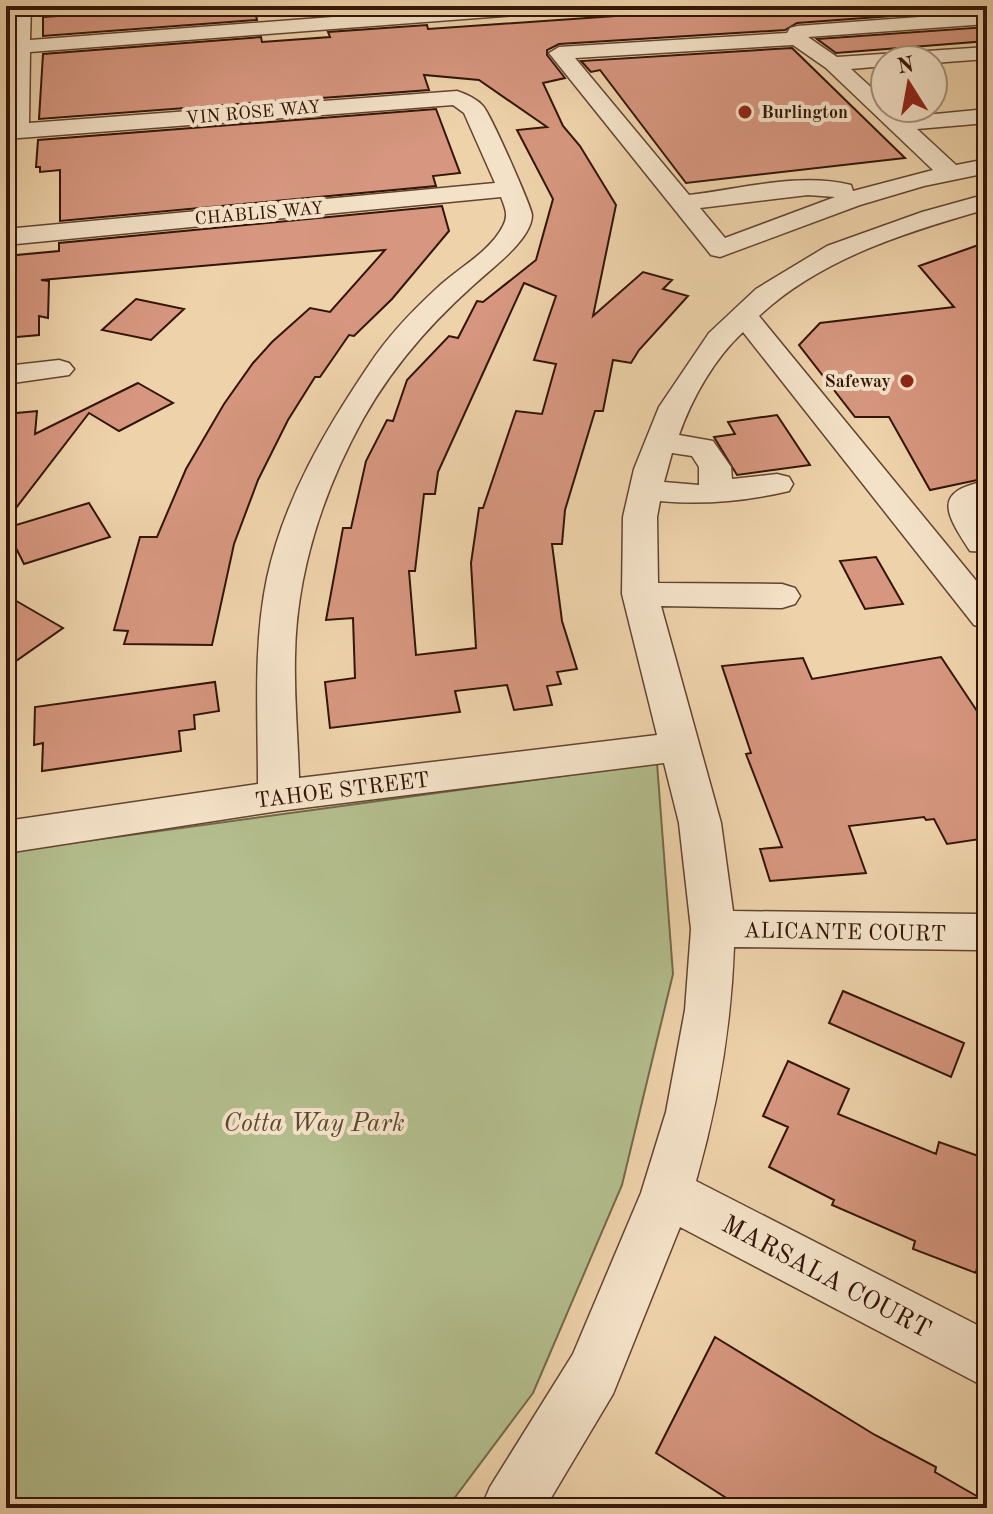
<svg xmlns="http://www.w3.org/2000/svg" width="993" height="1514" viewBox="0 0 993 1514" font-family="'Old Standard TT',serif">
<style>
.green{fill:#b3bd8d;stroke:#73694a;stroke-width:2}
.building{fill:#d6967f;stroke:#331507;stroke-width:2;fill-rule:evenodd}
.lines{fill:none;stroke-linecap:round;stroke-linejoin:round}
.minor-casing{stroke:#624430;stroke-width:3}
.minor{fill:#f4e2c8;fill-rule:evenodd}
.poi-dot{fill:#8f2418;stroke:#f4e2c8;stroke-width:3}
.labels{text-anchor:middle;stroke-width:8;stroke-linejoin:round;paint-order:stroke}
.far-street-label{font-size:18px;fill:#331507;stroke:#f4e2c8}
.far-poi-label{font-size:18px;font-weight:bold;fill:#331507;stroke:#f4e2c8;text-anchor:start}
.street-label{font-size:22px;fill:#331507;stroke:#f4e2c8}
.near-park-label{font-size:26px;font-style:italic;fill:#59472f;stroke:#f4e2c8}
.near-street-label{font-size:26px;fill:#331507;stroke:#f4e2c8}
</style>
<rect width="100%" height="100%" fill="#eed2aa"/>
<filter id="stains"><feTurbulence type="fractalNoise" baseFrequency=".0025" numOctaves="4"/><feColorMatrix values="0 0 0 0 .2 0 0 0 0 .09 0 0 0 0 .02 0 0 0 .5 -.17"/></filter>
<radialGradient id="worn" r=".72"><stop offset=".6" stop-color="#630" stop-opacity="0"/><stop offset="1" stop-color="#630" stop-opacity=".3"/></radialGradient>
<!-- green -->
<path class="green" d="M657,763L673,974L622,1185L533,1393L447,1508H6V852Z"/>
<!-- building -->
<path class="building" d="M129,6H254L257,20L43,36V17L111,12V9Z
M318,6H427V7L321,15Z
M714,6H987V9L797,23L785,30L559,44L547,50V55L565,78L543,83L563,126L580,146L616,205L593,316L643,272L672,280L663,289L688,296L639,350L631,363L613,360L603,411H595L565,510L562,544H552L562,621L577,669L557,672L561,684L547,686L552,705L514,710L507,685L455,691L460,712L330,728L325,682L355,678L353,618L326,620L343,528H351L366,461L387,420L393,421L407,380L449,336L458,338L477,301L483,302L536,260L553,199L517,130L547,127L479,80L424,75L429,90L39,119L43,54L261,37L262,42L330,37L328,32L427,25L428,29L717,9ZM524,283L556,296L534,360L556,364L542,414L516,411L483,508H479L471,563L476,648L416,655L409,571H415L424,494H435L438,472Z
M987,27V41L836,53L817,39Z
M792,48L905,158L686,183L600,70L591,72L581,61Z
M436,109L460,173L433,176L436,186L60,221V170L40,172V167H36L38,140Z
M442,206L449,231L392,299L354,336L349,335L320,377H315L288,420L258,480L234,544L212,645L124,644L128,631L114,630L140,537H157L186,469L224,404L253,363L272,342L310,308L330,312L385,250L41,280L49,281L48,318L39,316V335L6,338V256L59,251V243Z
M987,242V478L930,490L889,417H855L799,345L820,323L954,307L919,266Z
M136,299L184,309L151,340L102,330Z
M138,383L173,403L119,431L89,413L6,521V414L37,411L35,434Z
M777,415L810,465L737,475L714,437L735,434L728,422Z
M89,503L110,537L24,564L6,528Z
M876,557L903,604L865,609L840,561Z
M6,595L63,628L6,668Z
M941,657L987,726V838L947,844L934,819L926,820L924,817L849,826L866,873L770,881L760,849L782,847L746,754L751,753L722,666L803,658L812,679Z
M215,682L219,711L194,715L195,729L179,731L181,751L42,771L43,743L34,745L35,707Z
M843,991L964,1043L951,1077L829,1023Z
M788,1061L849,1089L838,1114L936,1154L939,1142L987,1159V1218L976,1273L913,1249L915,1241L832,1205L834,1200L769,1167L788,1127L763,1116Z
M715,1337L875,1435L936,1467L935,1472L987,1502V1508H742L656,1453Z"/>
<g class="lines">
<defs>
<path id="minor" d="M11,6H31L30,40L478,6H565L555,12L30,52L29,123L457,91C466,94 477,99 483,106C491,115 532,208 532,215C532,234 507,256 493,268C441,312 397,359 363,419C323,491 296,574 295,656C294,697 298,738 299,778L657,735L622,594L623,517L634,469L659,407L709,333L756,289L827,246L922,212L987,194V209C907,232 821,258 759,316L987,594V629L974,625L743,332C714,359 692,398 679,435L713,441L731,467L732,479L777,474L789,477L793,484L789,491C747,501 702,505 660,501L657,517L658,583L782,584L795,588L800,596L795,604L782,608L661,606L721,823L733,911L978,914L987,917V947L978,950L734,947C731,1028 718,1104 696,1181L987,1330V1388L680,1227L613,1394L545,1508H481L490,1487L573,1354L641,1193L666,1112L685,1010L691,929L679,823L664,763L279,811L6,853V821L258,784C258,715 253,645 267,578C284,500 325,430 369,365C388,336 412,311 437,288C458,268 490,252 503,226C509,215 505,208 501,197L6,245V229L495,183L464,113L453,105L6,139L9,54H6V42H10ZM672,453L692,456L699,467V485L664,482Z
M987,12V24L808,37L837,57L987,47V59L933,63V60H885V66L851,69L885,100V108H894L904,117L987,109V123L917,129L956,165L987,159V173L924,186L860,205L720,257L711,255L549,53L559,47L787,33L790,28L797,26ZM793,45L826,68L933,170L853,191L851,185C800,172 740,189 689,195L575,58ZM808,195L835,197L725,238L700,208Z
M59,360L69,363L74,369L69,375L6,384V366Z
M987,481V501L981,503V514L987,524V552L970,551C945,513 932,491 987,481Z"/>
</defs>
<!-- minor casing -->
<use href="#minor" class="minor-casing"/>
<!-- minor -->
<use href="#minor" class="minor"/>
</g>
<!-- markers -->
<g class="poi-dot">
<circle cx="745" cy="112" r="8"/>
<circle cx="907" cy="381" r="8"/>
</g>
<g class="labels">
<!-- far-street labels -->
<g class="far-street-label">
<text transform="translate(253 112) rotate(-5)" y="6">VIN ROSE WAY</text>
<text transform="translate(259 213) rotate(-5)" y="6">CHABLIS WAY</text>
</g>
<!-- far-poi labels -->
<g class="far-poi-label">
<text x="761" y="118">Burlington</text>
<text x="891" y="387" text-anchor="end">Safeway</text>
</g>
<!-- street labels -->
<g class="street-label">
<text transform="translate(342 789) rotate(-7)" y="8">TAHOE STREET</text>
<text transform="translate(845 931) rotate(1)" y="8">ALICANTE COURT</text>
</g>
<!-- near-park labels -->
<g class="near-park-label">
<text x="314" y="1131">Cotta Way Park</text>
</g>
<!-- near-street labels -->
<g class="near-street-label">
<text transform="translate(827 1276) rotate(28)" y="9">MARSALA COURT</text>
</g>
</g>
<!-- margin -->
<rect width="993" height="1514" fill="none" stroke="#eed2aa" stroke-width="32"/>
<rect x="8" y="8" width="977" height="1498" fill="none" stroke="#331507" stroke-width="4"/>
<rect x="16" y="16" width="961" height="1482" fill="none" stroke="#331507" stroke-width="2"/>
<!-- north arrow -->
<g transform="translate(909 84) rotate(349)"><circle r="38" fill="#f4e2c8" stroke="#a7907b" stroke-width="2"/>
<path d="M0-6L14 30L0 20L-14 30Z" fill="#8f2418"/>
<text y="-12" font-size="22" font-weight="bold" text-anchor="middle" fill="#331507">N</text>
</g>
<rect width="100%" height="100%" filter="url(#stains)"/>
<rect width="100%" height="100%" fill="url(#worn)"/>
</svg>
